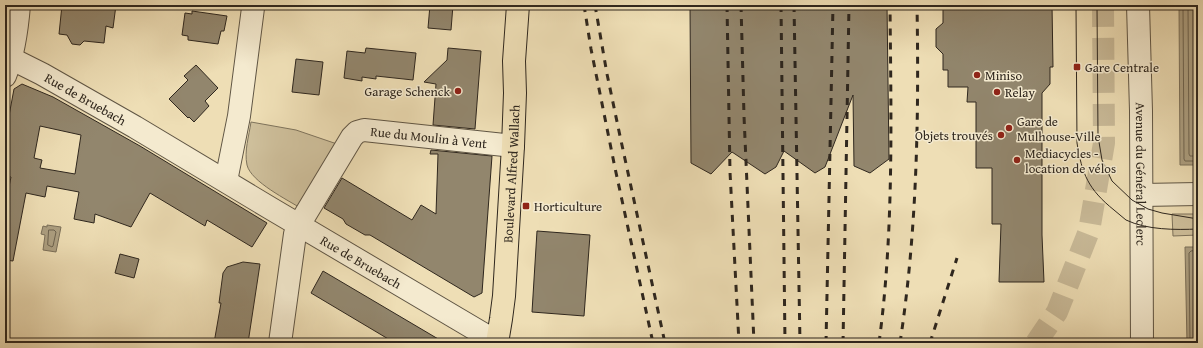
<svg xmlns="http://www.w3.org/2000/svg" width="1203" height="348" viewBox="0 0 1203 348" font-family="'Gentium Book Plus',serif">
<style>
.green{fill:#cebf9b;stroke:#7e735c}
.water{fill:#ada082;stroke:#7b705a}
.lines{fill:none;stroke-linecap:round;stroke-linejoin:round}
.shore{stroke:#6e6450;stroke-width:1}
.building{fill:#92866d;stroke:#2f271e;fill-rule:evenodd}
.minor-tunnel{stroke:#c8b997;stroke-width:22;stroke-dasharray:22 11;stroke-linecap:butt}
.minor-casing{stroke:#5f5544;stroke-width:24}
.major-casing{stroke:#2f271e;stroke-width:24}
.minor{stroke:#f4eacf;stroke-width:22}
.major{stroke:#eedeb5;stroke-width:22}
.tram{stroke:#2f271e;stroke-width:1}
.rail{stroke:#2f271e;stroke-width:3;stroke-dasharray:7 7;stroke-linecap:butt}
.poi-dot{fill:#8f2418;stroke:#f4eacf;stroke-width:1.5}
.labels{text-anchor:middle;stroke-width:3;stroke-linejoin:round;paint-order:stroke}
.poi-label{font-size:13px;fill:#2f271e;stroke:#f4eacf;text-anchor:start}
.street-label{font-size:13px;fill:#2f271e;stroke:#f4eacf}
</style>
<rect width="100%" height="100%" fill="#eedeb5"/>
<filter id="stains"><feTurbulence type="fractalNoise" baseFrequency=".005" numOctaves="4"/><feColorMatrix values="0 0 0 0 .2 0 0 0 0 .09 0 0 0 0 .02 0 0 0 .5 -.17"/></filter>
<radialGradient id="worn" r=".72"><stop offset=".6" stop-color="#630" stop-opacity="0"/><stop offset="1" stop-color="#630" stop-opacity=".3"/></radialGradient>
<!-- green -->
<path class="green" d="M251,122L296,130L340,145L302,209C288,200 251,182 247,165C244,151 249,136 251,122Z
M1172,214H1198V235L1173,236Z"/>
<!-- water -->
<path class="water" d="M1179,5H1198V165H1180Z
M47,225L61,227L56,252L43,250L45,235L41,234L43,226L47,227Z
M1185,247H1198V343H1187Z"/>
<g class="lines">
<!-- shore -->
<path class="shore" d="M1183,5L1184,159L1185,161H1198
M1188,5L1189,154L1190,156H1198
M1194,5V148L1198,150
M49,230H54L56,232L53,246L52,247L48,245Z
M1190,343L1189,253L1191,251L1198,250
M1195,343L1194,258L1195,256H1198"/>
</g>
<!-- building -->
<path class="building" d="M62,5H116L113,28L106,26L104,43L84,41L80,45L72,44L67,35L59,34Z
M430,5H453L451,30L428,28Z
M690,5H887L889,159L870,173L854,166L853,95L825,167L815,173L784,151L776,167L765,174L732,152L711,174L691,163Z
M943,5H1052L1053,67H1050V84L1042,93V235L1044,282H999L1001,224H992V168H976V102H967L968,87H948V70H943V54L936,47V29L943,23Z
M192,11L227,16L224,31H221L218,44L188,40V36L182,35L185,13L192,14Z
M366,48L416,53L413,80L376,76V79L362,77V81L344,78L347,51L365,53Z
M448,48L481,51L475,129L433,125L436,84L424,82L447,60Z
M296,59L323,62L319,95L292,92Z
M196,65L218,88L205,101L209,106L194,122L189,117L188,118L169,99L188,80L184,76Z
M22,84L53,97L140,146L267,223L252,247L207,220L205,226L150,193L131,227L95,214L94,223L74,219L79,192L47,186L45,197L26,193L13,261L5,260V206L11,177L5,176V137L14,89ZM40,126L81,135L75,174L40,168L42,160L34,158Z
M431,150L492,156L482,293L474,297L370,235H365L346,224L343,219L324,208L342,178L412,220L421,205L436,214L438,154H430Z
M537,231L590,235L584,316L532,312Z
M120,254L139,259L134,278L115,273Z
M243,262L260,264L248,343H214L221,303H219L223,273L227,267Z
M323,271L445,343H395L311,293Z"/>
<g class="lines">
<!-- minor-tunnel -->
<path class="minor-tunnel" d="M1036,343L1057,312L1089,231L1104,143L1103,5"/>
<defs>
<g id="minor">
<path id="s1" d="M1138,5L1141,111L1142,343"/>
<path id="s2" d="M5,57L12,59L42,74L135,127L270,208L485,335L498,339"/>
<path d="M5,76C14,53 17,30 19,5"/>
<path d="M226,181L239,116L253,8"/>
<path d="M1142,195L1198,194"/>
<path id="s3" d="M280,343L295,234L299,225L352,137L357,132L364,130L513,146"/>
</g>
<g id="major">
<path id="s4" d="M497,343L501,319L504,296L513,146L515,93L514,61L518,5"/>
</g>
</defs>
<!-- minor casing -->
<use href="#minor" class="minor-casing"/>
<!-- major casing -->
<use href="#major" class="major-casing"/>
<!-- minor -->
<use href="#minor" class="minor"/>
<!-- major -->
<use href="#major" class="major"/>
<!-- tram -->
<path class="tram" d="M1076,5L1077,143C1082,174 1088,189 1114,210C1118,213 1122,217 1126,220C1147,230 1175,230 1198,229
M1097,5L1098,136L1102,160L1112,181L1132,200L1148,209L1162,213L1198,219"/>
<!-- rail -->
<path class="rail" d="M584,5L591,49L615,168L653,343
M595,5L607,74L620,136L665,343
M727,5L730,172L739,343
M741,5L744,116L754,343
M781,5L785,343
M794,5L800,343
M826,343L833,5
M843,343L849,5
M879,343C894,231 891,118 890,5
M900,343C917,231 919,118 917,5
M930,343L957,258"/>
</g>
<!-- markers -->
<g class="poi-dot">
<rect x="1073" y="63" width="8" height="8" rx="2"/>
<circle cx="977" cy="75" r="4"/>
<circle cx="458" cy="91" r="4"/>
<circle cx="997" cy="92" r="4"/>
<circle cx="1009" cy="128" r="4"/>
<circle cx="1001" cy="135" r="4"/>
<circle cx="1017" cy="160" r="4"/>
<rect x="522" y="202" width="8" height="8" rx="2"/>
</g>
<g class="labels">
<!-- poi labels -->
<g class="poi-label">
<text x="1085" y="72">Gare Centrale</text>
<text x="985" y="80">Miniso</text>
<text x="450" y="96" text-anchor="end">Garage Schenck</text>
<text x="1005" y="97">Relay</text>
<text x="1017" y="126">Gare de<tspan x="1017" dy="15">Mulhouse-Ville</tspan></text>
<text x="993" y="140" text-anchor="end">Objets trouvés</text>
<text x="1025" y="158">Mediacycles -<tspan x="1025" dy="15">location de vélos</tspan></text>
<text x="534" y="211">Horticulture</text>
</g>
<!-- street labels -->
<g class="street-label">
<text dy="5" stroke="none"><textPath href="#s2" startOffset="91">Rue de Bruebach</textPath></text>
<text dy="5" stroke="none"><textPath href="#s3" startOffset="302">Rue du Moulin à Vent</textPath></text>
<text dy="5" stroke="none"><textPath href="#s4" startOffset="170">Boulevard Alfred Wallach</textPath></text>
<text dy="5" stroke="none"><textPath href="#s1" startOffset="169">Avenue du Général Leclerc</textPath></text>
<text dy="5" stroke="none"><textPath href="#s2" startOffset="411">Rue de Bruebach</textPath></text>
</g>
</g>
<!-- margin -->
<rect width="1203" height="348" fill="none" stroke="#eedeb5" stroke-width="20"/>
<rect x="6" y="6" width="1191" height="336" fill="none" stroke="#2f271e" stroke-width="2"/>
<rect x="10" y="10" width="1183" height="328" fill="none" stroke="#2f271e"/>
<rect width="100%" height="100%" filter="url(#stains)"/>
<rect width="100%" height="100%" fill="url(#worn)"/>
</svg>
